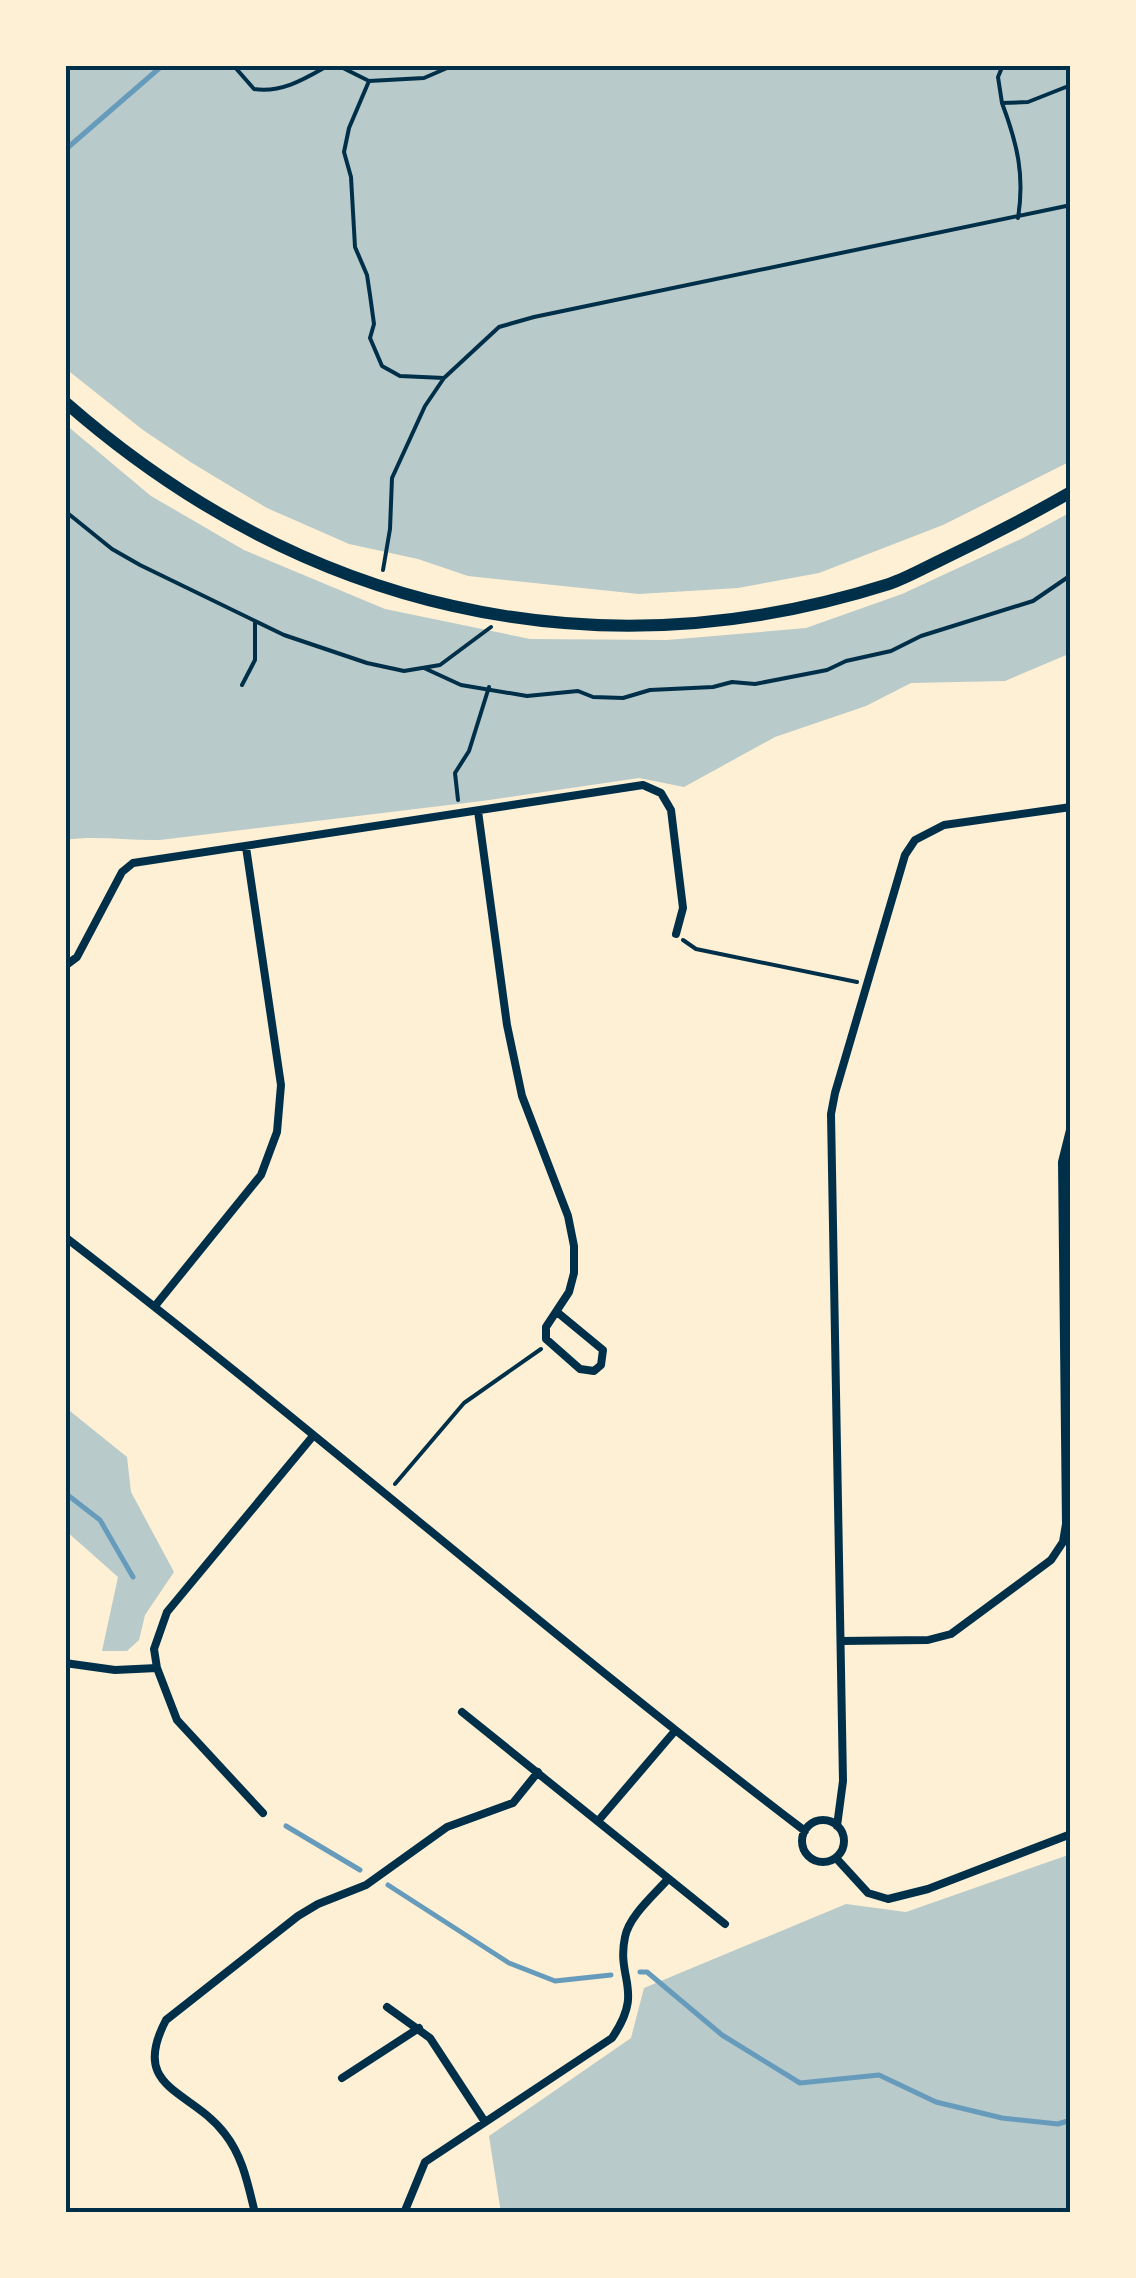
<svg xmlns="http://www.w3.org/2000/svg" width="1136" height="2278" viewBox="0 0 1136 2278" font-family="Signika,sans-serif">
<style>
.green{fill:#b9caca}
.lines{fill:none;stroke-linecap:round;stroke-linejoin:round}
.stream{stroke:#669bbc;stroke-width:5}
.path{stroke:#003049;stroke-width:4}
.minor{stroke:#003049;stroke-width:8}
.primary{stroke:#003049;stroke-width:12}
.neatline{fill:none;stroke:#003049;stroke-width:4}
</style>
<rect width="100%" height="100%" fill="#fdf0d5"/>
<!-- green -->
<path class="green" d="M65,65H1071V461L943,525L819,573L738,588L639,594L468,576L418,559L349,544L267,508L192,463L143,430L65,368Z
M65,424L151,496L244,550L385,609L530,639L667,640L806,628L902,594L1023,538L1071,512V653L1005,681L911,683L866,706L775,737L684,787L639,778L482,801L160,840C127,841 97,835 65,840Z
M65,1407L127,1457L131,1492L174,1572L145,1615L139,1640L127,1651H102L118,1577L65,1530Z
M1071,1854V2213H501L489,2136L631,2038L644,1988L846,1904L906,1912Z"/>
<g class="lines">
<!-- stream -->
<path class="stream" d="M65,150L163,65
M65,1493L100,1520L133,1577
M286,1826L360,1870
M388,1885L509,1963L555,1981L611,1975
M640,1972H647L722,2035L800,2083L879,2075L936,2102L1002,2118L1058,2124L1071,2120"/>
<!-- path -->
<path class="path" d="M233,65L254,89C283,93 306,78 329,65
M337,65L369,81L424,78L454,65
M1003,65L998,77L1002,103L1028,102L1071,85
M369,81L349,128L344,152L351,177L355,247L367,275L370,295L374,324L370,338L382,366L400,376L444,378
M1002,103C1017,143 1025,175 1018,218
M65,511L112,549L140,565L284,635L367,663L404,671L440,665L491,627
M383,570L390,529L392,478L425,406L444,378L499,327L534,317L1071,205
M424,668L461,685L527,696L578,691L593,697L623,698L650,690L713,687L732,682L755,684L827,670L846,661L891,651L921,636L1033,601L1071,575
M242,685L255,660V621
M458,800L455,773L469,751L489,687
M683,940L696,949L857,982
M395,1484L464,1403L541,1349"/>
<!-- minor -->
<path class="minor" d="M478,811L507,1025L522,1096L568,1216L574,1246V1273L569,1292L546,1327V1339L580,1369L594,1371L601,1365L603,1350L557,1312
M65,966L77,957L122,872L133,863L643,785L661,793L671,810L683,908L676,934
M65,1237C316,1430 553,1639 805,1831
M155,1306L261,1175L277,1132L281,1085L246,847
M841,1641L928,1640L951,1634L1051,1560L1063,1542L1066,1524L1062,1162L1071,1126
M65,1663L115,1670L157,1668
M462,1712L725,1924
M263,1813L177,1720L157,1668L154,1649L167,1612L313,1436
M802 1841a21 21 0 1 1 42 0a21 21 0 1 1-42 0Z
M598,1821L674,1732
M837,1826L843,1781L831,1114L835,1093L905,855L915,840L944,825L1071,807
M836,1858L868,1893L888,1899L928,1889L1071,1834
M387,2007L430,2038L485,2122
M342,2078L419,2028
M255,2213C248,2185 243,2157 225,2134C191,2089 129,2090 166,2020L298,1916L318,1904L366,1885L447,1827L513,1803L538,1772
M404,2213L425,2162L612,2038C645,1990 616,1980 625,1937C629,1916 654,1895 668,1879"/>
<!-- primary -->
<path class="primary" d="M65,402C300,608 589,679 889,584C907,578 926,567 943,559C987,538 1029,516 1071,492"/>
</g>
<!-- border -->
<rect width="1136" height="2278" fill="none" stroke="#fdf0d5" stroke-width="135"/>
<rect x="68" y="68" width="1000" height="2142" class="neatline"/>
</svg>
